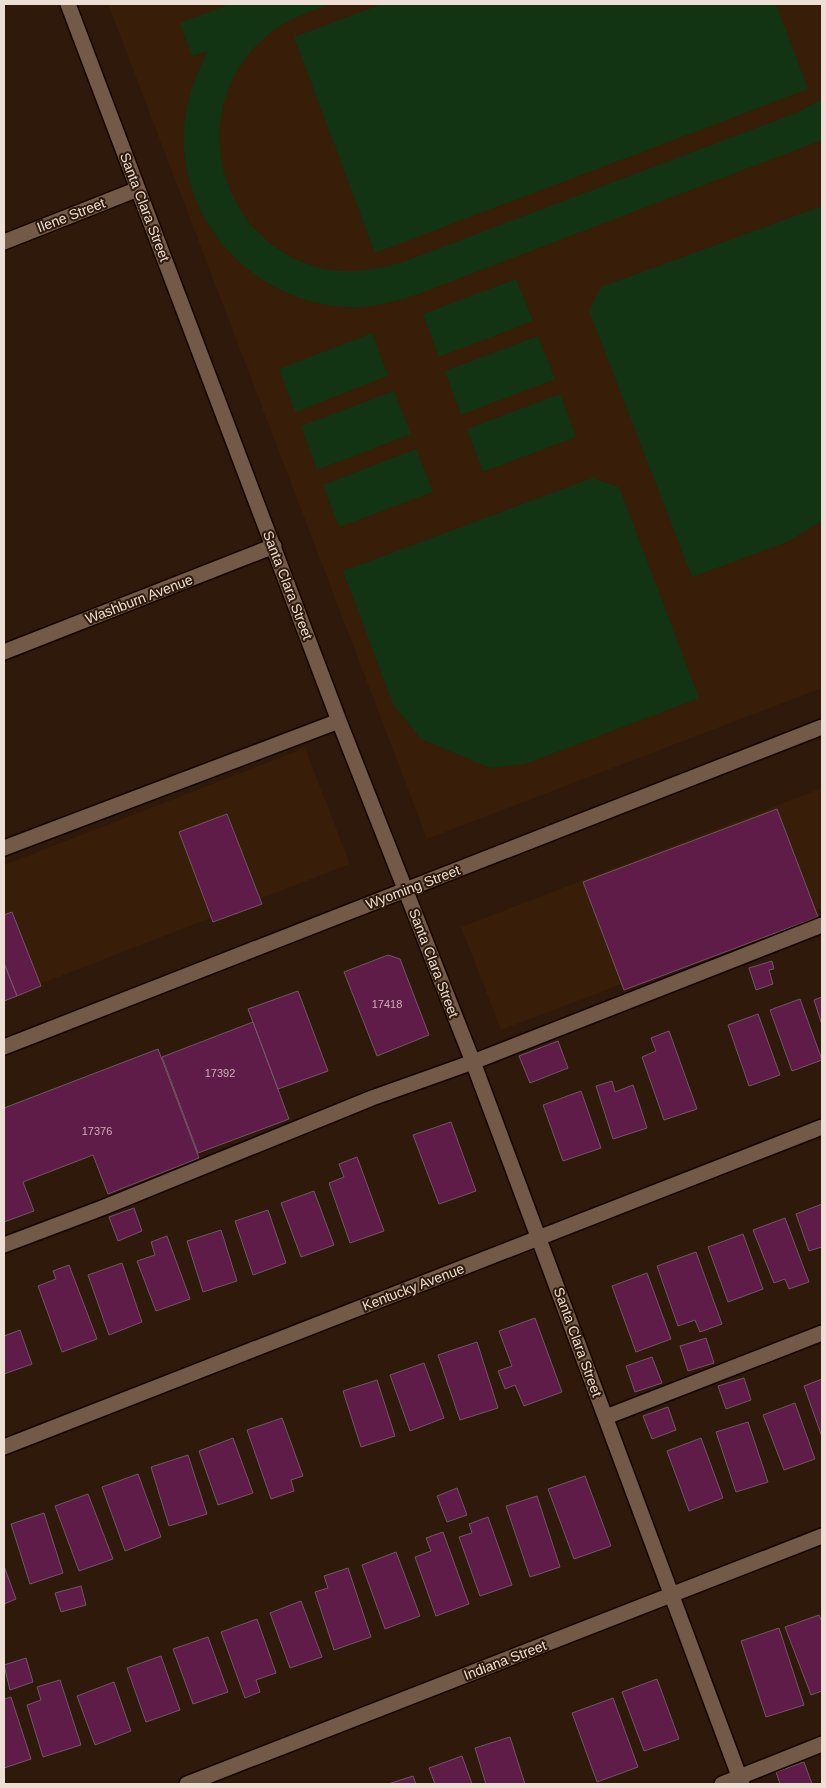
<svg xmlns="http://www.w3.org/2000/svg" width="826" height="1788" viewBox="0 0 826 1788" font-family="Helvetica,sans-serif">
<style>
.built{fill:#381d09}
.green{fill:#123412}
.building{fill:#5f1c49;stroke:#715666}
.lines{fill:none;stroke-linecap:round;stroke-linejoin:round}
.minor-casing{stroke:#150400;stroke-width:18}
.minor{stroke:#725948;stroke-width:15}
.labels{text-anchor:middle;stroke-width:4;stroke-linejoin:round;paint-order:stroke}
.number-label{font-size:11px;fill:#caaeb2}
.street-label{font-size:14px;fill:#eedfd5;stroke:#2e190a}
</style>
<rect width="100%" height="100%" fill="#2e190a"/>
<!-- built -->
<path class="built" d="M108,4H822V688L427,839Z
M305,748L350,864L4,998V865Z
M822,788V908L501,1030L461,927Z"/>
<!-- green -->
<path class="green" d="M230,4H330C308,12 287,20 269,34C184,102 214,238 317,267C345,275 372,271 400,263L796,113L822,99V140L413,296C396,301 378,306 361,307C260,312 172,220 185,119C188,94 197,72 208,51L192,56L180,23Z
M382,4H776L808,89L375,253L294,37Z
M822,206V521L787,542L692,577L589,311L601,287Z
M516,279L533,321L439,357L423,314Z
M372,333L388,376L295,412L279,369Z
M538,336L555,379L461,415L445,371Z
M394,391L411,434L317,470L301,426Z
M560,394L576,437L483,472L467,429Z
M416,449L433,492L339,527L323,485Z
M592,478L619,487L699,698L525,764L490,768L421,739L393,704L343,571Z"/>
<!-- building -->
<path class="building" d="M777,809L818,917L624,990L583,882Z
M227,814L262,904L213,922L179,832Z
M12,912L41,986L17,996L4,963V915Z
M388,955L400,959L429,1035L377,1056L344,972Z
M772,961L774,969L769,970L773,984L756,990L749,968Z
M4,963L17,996L4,1001Z
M298,991L328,1071L278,1089L248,1009Z
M822,997V1025L814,1000Z
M800,999L822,1060L792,1071L770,1010Z
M758,1014L780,1075L749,1086L728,1025Z
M253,1022L289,1119L198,1153L162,1057Z
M669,1031L697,1109L664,1120L642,1057L656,1051L651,1038Z
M558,1041L568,1068L530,1083L519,1056Z
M158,1049L199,1158L108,1194L93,1155L23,1182L34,1211L4,1222V1108Z
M612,1081L615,1092L633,1085L647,1128L613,1139L596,1086Z
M581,1091L601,1148L563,1161L543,1105Z
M451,1122L476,1191L439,1204L413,1135Z
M357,1157L384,1231L350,1243L329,1183L344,1177L339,1164Z
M314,1191L334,1245L301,1257L281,1203Z
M822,1204V1247L809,1251L796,1214Z
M134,1208L142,1231L118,1241L109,1217Z
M268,1210L286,1263L253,1275L235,1221Z
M785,1218L809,1282L789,1289L785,1279L774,1283L753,1230Z
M221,1230L237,1281L203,1292L187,1241Z
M743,1234L763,1289L728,1302L708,1247Z
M167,1236L190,1299L156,1311L137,1261L155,1255L151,1242Z
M696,1252L722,1324L700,1332L695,1320L678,1326L657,1266Z
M122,1263L142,1322L109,1335L88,1275Z
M69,1265L97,1339L62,1352L38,1286L56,1279L53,1271Z
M647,1273L671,1339L636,1352L612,1286Z
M535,1318L562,1392L524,1406L515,1385L505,1389L498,1371L512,1366L499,1331Z
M20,1330L32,1364L4,1374V1336Z
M706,1338L714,1363L688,1371L680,1346Z
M477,1342L498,1408L460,1420L438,1355Z
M652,1357L662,1383L635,1392L626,1366Z
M424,1363L444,1418L410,1431L390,1375Z
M744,1378L751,1400L726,1409L718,1386Z
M822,1379V1437L804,1386Z
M377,1380L395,1436L361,1447L343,1391Z
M795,1403L815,1459L784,1470L763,1415Z
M668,1407L676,1430L652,1439L643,1416Z
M282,1418L303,1476L291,1480L294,1491L271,1499L247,1430Z
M748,1422L768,1482L736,1492L716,1432Z
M233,1438L253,1493L218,1505L199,1451Z
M701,1438L723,1498L689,1511L667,1451Z
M188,1455L207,1514L169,1526L151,1467Z
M138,1474L161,1537L125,1551L102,1487Z
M585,1476L611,1546L574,1559L548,1489Z
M457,1488L467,1515L447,1522L437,1496Z
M88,1494L113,1559L79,1571L55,1506Z
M537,1496L560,1567L530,1577L506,1506Z
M44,1513L63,1573L30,1584L11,1524Z
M488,1517L512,1585L480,1596L459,1537L472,1533L469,1524Z
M443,1532L469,1604L436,1616L415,1557L431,1551L426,1538Z
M396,1552L420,1616L385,1629L362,1565Z
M4,1566L16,1599L4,1604Z
M348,1568L371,1637L334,1650L315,1592L328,1588L324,1576Z
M81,1586L86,1605L61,1612L55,1593Z
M301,1601L322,1657L290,1668L270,1613Z
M819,1615L822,1622V1691L811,1695L785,1627Z
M257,1619L276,1673L256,1680L260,1692L245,1698L221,1632Z
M779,1628L804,1705L766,1717L741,1641Z
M208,1637L228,1692L193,1704L173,1649Z
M161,1656L180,1710L146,1722L127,1668Z
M26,1658L33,1682L10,1690L4,1665Z
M657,1679L679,1739L644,1751L622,1692Z
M60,1680L81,1745L43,1757L27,1705L41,1700L37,1687Z
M114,1682L131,1731L95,1745L77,1696Z
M11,1697L31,1759L4,1768V1699Z
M613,1698L638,1767L597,1782L572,1713Z
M510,1737L525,1784H486L475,1748Z
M462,1756L472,1784H435L429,1768Z
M804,1762L812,1784H780L776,1772Z
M413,1776L416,1784H388Z"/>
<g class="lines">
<defs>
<path id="minor" d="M68,4L339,721L473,1062L742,1784
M4,242L138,189
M4,652L274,546
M4,848L339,721
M4,1047L822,727
M4,1245L102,1208L372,1098L473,1062L822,925
M606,1417L822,1333
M4,1447L822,1127
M187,1784L822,1536
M722,1784L822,1744"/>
</defs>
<!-- minor casing -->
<use href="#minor" class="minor-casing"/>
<!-- minor -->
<use href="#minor" class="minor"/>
</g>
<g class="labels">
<!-- number labels -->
<g class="number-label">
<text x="387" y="1008">17418</text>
<text x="220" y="1077">17392</text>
<text x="97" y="1135">17376</text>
</g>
<!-- street labels -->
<g class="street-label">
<text transform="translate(145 207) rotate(69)" y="5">Santa Clara Street</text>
<text transform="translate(71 215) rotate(-21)" y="5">Ilene Street</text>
<text transform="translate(288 585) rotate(69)" y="5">Santa Clara Street</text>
<text transform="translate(139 599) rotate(-21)" y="5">Washburn Avenue</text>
<text transform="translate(413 887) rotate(-21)" y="5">Wyoming Street</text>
<text transform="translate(434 963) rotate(69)" y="5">Santa Clara Street</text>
<text transform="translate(413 1287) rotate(-21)" y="5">Kentucky Avenue</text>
<text transform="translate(578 1342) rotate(70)" y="5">Santa Clara Street</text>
<text transform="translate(505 1660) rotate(-21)" y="5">Indiana Street</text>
</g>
</g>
<!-- border -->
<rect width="826" height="1788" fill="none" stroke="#eedfd5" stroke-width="10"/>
</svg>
